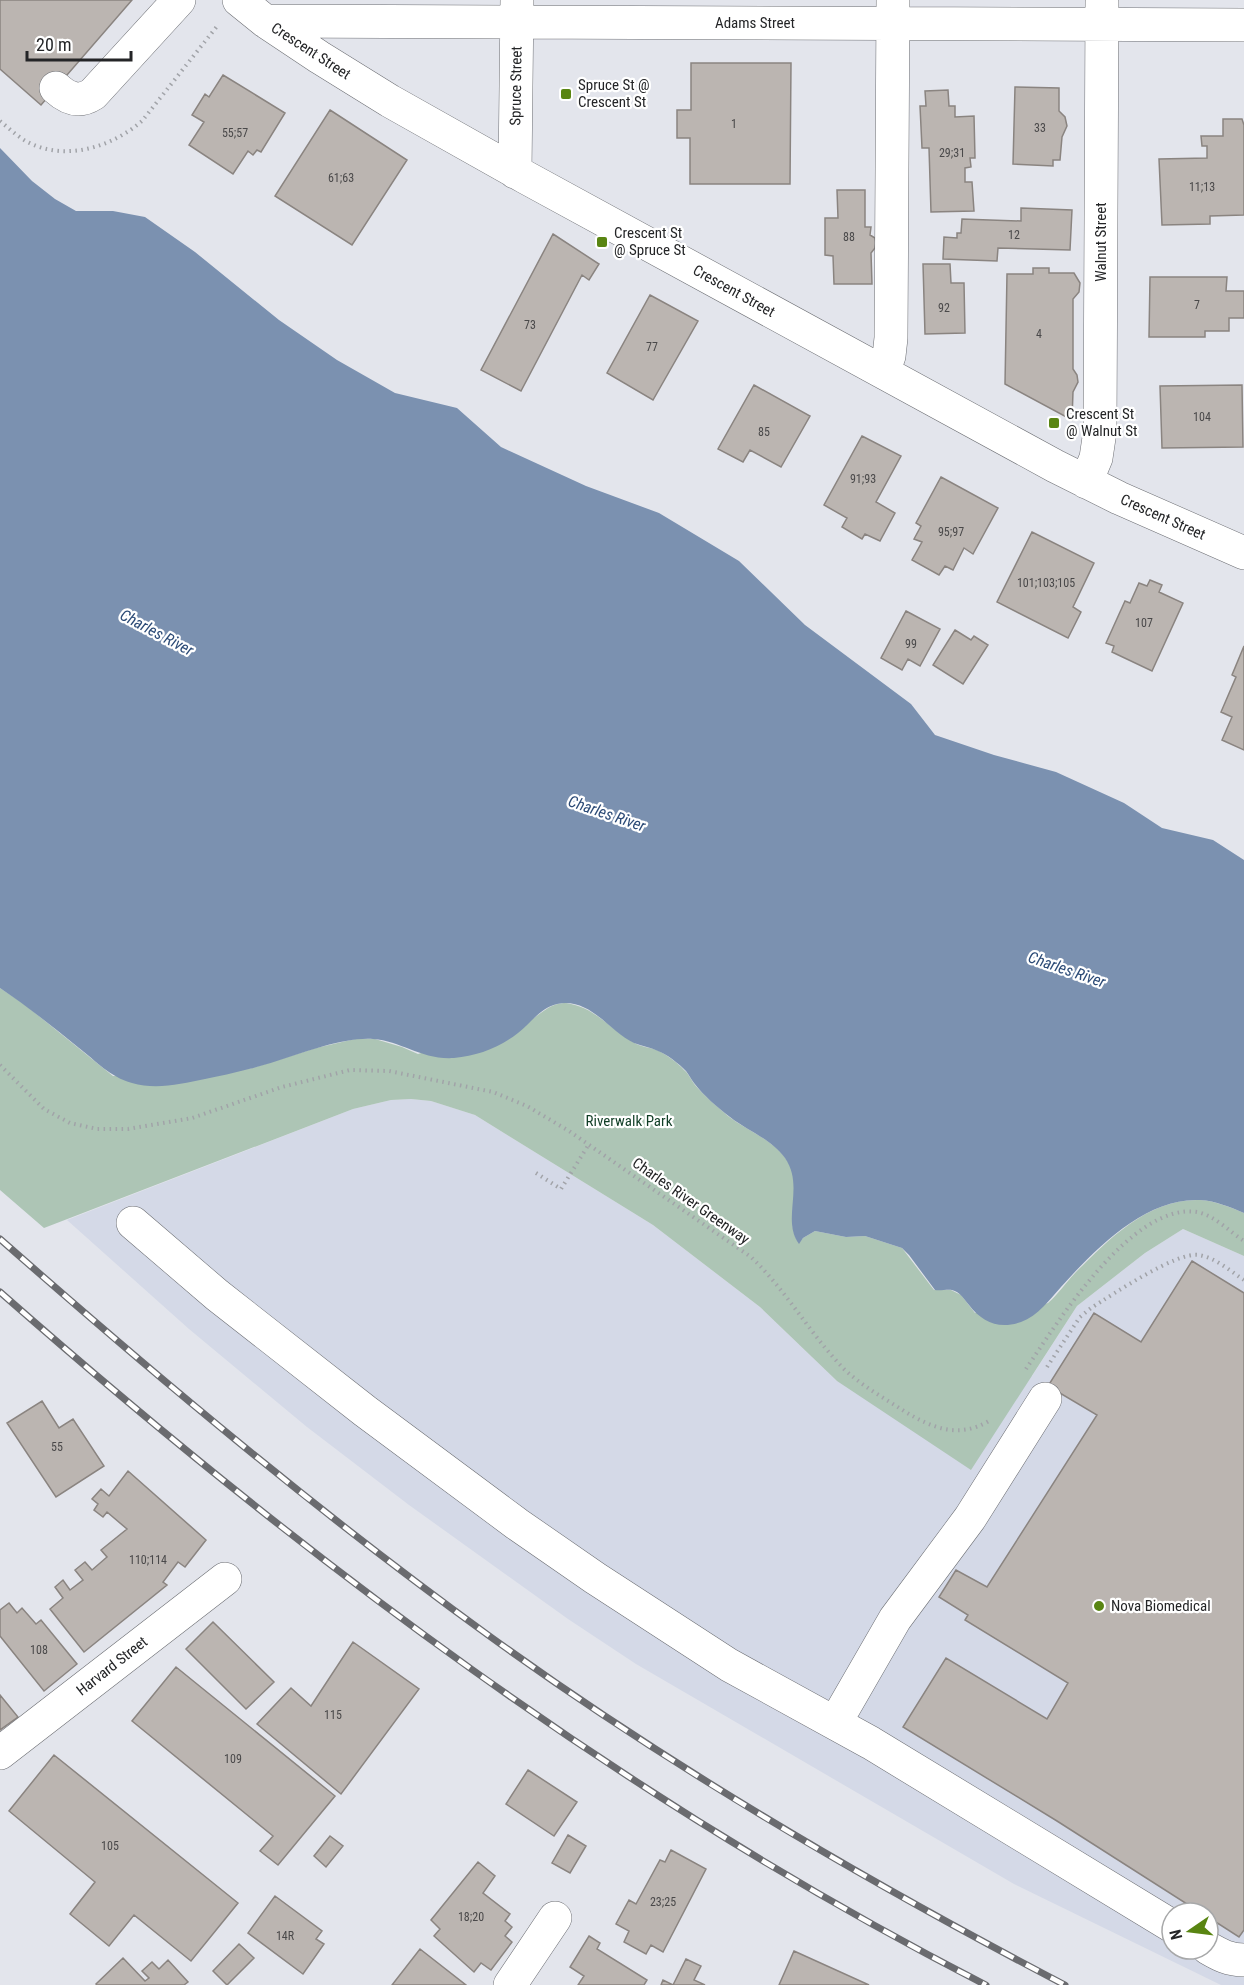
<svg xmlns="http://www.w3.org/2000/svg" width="1244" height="1985" viewBox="0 0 1244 1985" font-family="'Roboto Condensed',sans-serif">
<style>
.built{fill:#d4d9e7;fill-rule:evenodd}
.green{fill:#adc5b5}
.water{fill:#7b91b0}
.building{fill:#bbb5b1;stroke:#8a8480;stroke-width:1.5}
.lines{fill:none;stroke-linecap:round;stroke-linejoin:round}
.minor-casing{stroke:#6c6e73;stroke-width:34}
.path{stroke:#a1a3a8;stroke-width:4;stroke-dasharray:1.5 4.5;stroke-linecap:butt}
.minor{stroke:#fff;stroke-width:33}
.rail-casing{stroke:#6a6b6f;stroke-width:7}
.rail{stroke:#fff;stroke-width:4.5;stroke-dasharray:14;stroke-linecap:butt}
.poi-dot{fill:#598512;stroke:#fff;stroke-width:2}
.labels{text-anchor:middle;stroke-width:4.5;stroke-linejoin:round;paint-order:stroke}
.number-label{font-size:12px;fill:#4a494a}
.street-label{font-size:15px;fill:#242527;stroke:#fff}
.poi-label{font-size:15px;fill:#242527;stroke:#fff;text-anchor:start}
.park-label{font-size:15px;fill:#103e26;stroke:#fff}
.water-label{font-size:16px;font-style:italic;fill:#2c4b77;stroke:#fff}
</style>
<rect width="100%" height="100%" fill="#e3e5ec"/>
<!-- built -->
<path class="built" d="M411,1099L431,1101L475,1115L653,1225L760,1307L837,1381L1032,1376L1077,1306L1145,1253L1183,1229L1244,1256V1985H1221L1014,1884L636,1664L568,1619L409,1505L307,1427L189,1329L67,1220L353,1109L391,1100ZM1172,1913H1208V1949H1172Z"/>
<!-- green -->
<path class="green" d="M0,988L24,1004L113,1076L249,1069L316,1048L355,1039H375L402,1047L418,1054L534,1018C543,1011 554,1002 566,1003C595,1007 610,1029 633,1042C640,1047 650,1047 659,1051C667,1055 678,1063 684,1070C689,1074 691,1080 695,1085C704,1096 717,1106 728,1116C750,1133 778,1141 791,1167C802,1192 783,1221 799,1243L803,1238L815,1231L846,1237L865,1236L902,1248L934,1290H951L961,1295L975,1313C986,1311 1042,1306 1048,1303C1054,1299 1069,1279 1076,1272C1109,1239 1149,1198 1200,1200C1215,1201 1230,1207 1244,1213V1256L1183,1229L1145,1253L1077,1306L971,1470L837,1381L760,1307L653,1225L475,1115L431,1101L411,1099L391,1100L353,1109L44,1228L0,1190Z"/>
<!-- water -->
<path class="water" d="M0,148L32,181L55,199L76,211H113L145,217L195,252L279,320L337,360L395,393L457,408L501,447L586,486L659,513L739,561L805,625L911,704L935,735L994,755L1056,772L1124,803L1162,828L1213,840L1244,860V1213C1230,1207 1216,1201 1200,1200C1146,1197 1095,1249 1061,1287C1050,1299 1038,1316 1021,1322C999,1330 982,1322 969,1305C964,1299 960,1292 952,1290C948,1289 940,1291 935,1290L909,1255L902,1248L865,1236L846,1237L815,1231L803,1238L799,1244C781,1219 805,1187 785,1158C770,1138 749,1132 730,1117C717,1107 704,1096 694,1083C691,1079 689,1075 686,1071C679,1064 667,1054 658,1051C650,1047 642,1046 634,1043C610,1032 590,997 557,1004C540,1008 531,1023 518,1033C499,1048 477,1056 454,1058C421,1060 402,1041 373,1039C357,1038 340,1042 324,1046C299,1053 274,1063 249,1069C234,1073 219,1076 205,1079C181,1084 156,1090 132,1083C110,1077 96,1061 79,1048C53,1027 27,1006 0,988Z"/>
<!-- building -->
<path class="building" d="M0,0H132L41,105L0,69Z
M691,63H791L790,184H690V138H677V110H691Z
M223,75L285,113L261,152L257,150L253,155L248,151L233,174L189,145L204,122L192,115L205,94L209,97Z
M1015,87L1059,88V111L1065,117L1067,126L1062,137L1060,160H1053V166L1013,164Z
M948,90L949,106H955V117L974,116L975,158H970L971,167L965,168V182H972L974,211L931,212L929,148H922L920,106H926L925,91Z
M330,110L407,160L352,245L275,196Z
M1223,119H1242L1244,125V215L1210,216V224L1162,225L1159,159L1207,158V146H1202L1201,136H1223Z
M837,190H865V227H871L870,235L875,238L876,243L875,248L871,253L872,284H834L833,256L825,255V218H838Z
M1021,208L1072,210L1070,250L998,248L997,261L943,259L944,237L957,238V233H961L962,219L1021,221Z
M553,234L599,264L589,280L582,275L521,391L481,370Z
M923,264H950L951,283H964L965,333L925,334Z
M1033,268H1049V273H1074L1080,283L1079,292L1073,299V369L1077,375L1078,382L1073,392L1072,420L1005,384L1007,274H1033Z
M1150,277H1227L1226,291H1244V318H1229V331H1205V337H1149Z
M650,295L698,321L653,400L607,373Z
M754,385L810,416L781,467L750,450L743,462L718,449Z
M1242,385L1243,447L1162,448L1160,386Z
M862,436L901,456L876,502L895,513L880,541L865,534L862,539L842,527L847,518L824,505Z
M941,477L998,508L973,554L964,548L953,570L945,566L939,575L912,560L922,542L914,539L921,526L916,523Z
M1032,532L1094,563L1073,607L1081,612L1068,638L997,602Z
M1150,580L1162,585L1159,592L1183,603L1152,671L1112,652L1114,646L1106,643L1125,601L1130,603L1139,583L1147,586Z
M906,611L940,629L920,666L908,659L902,670L881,658Z
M955,630L971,640L974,636L988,645L963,684L933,665Z
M1244,646V750L1222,740L1232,717L1221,712L1236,677L1232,675Z
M1192,1261L1244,1293V1930L1239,1937L1208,1917V1913H1201L1057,1821L903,1727L946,1658L1047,1719L1068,1683L965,1620L968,1615L939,1597L956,1570L987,1587L1097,1415L1048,1386L1094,1313L1141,1342Z
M42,1401L59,1428L73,1419L104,1466L56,1497L7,1423Z
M128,1471L206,1540L185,1567L178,1562L163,1582L167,1585L84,1652L50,1609L63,1598L55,1587L63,1580L70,1590L83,1580L75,1570L85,1562L92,1570L107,1557L101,1550L127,1529L107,1512L103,1517L94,1510L98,1504L92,1499L101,1489L109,1496Z
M9,1603L17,1613L22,1608L36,1624L41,1620L77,1664L44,1691L0,1636V1610Z
M213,1622L274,1682L246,1709L186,1649Z
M353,1642L419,1689L341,1794L257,1724L291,1688L311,1706Z
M176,1667L335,1796L278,1865L260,1851L273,1836L132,1721Z
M0,1695L18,1717L0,1730Z
M54,1755L238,1903L191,1961L134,1915L109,1946L70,1914L95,1882L9,1811Z
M528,1770L577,1802L554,1836L506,1804Z
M568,1835L586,1846L570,1873L552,1863Z
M330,1836L343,1846L326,1867L314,1856Z
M671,1850L706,1869L663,1952L651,1945L646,1954L624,1942L629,1931L616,1924L629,1900L636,1904L660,1860L665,1862Z
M478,1862L495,1876L483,1893L510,1914L505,1921L512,1927L505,1936L512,1942L491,1970L481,1963L474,1972L434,1936L440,1929L431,1920Z
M275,1896L322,1931L316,1939L324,1944L303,1974L248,1933Z
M589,1936L600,1943L597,1949L647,1980L644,1985H578L584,1976L570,1967Z
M239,1944L254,1958L227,1985L213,1971Z
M420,1949L466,1985H392Z
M794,1951L869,1985H779Z
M123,1958L145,1981L149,1978L142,1971L152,1962L159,1969L168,1960L188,1982L184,1985H97L96,1984Z
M686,1959L701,1966L694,1980L705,1985H661L663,1980L673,1985Z"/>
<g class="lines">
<defs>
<path id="minor" d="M239,0L265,21L319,57L390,101L525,177L1055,466L1119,498L1244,553
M265,21L1244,25
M56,88C68,99 79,103 93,94L179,0
M515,172L517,0
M883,372L889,356L891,338L893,0
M1086,482L1096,458L1100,431L1102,2
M133,1223L217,1295L365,1411L517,1524L595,1578L729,1665L871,1743L1172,1926
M835,1723L895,1619L970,1518L1045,1399
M0,1753L225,1579
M1208,1948C1220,1955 1229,1960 1244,1960
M510,1985L555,1918"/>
</defs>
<!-- minor casing -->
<use href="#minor" class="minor-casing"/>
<!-- path -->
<path class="path" d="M0,121C11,130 21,140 34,145C70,160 113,146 142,121L218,25
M0,1065L44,1109L70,1123L97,1129H128L192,1118L282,1087L350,1070L389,1071L493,1092L527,1106L569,1131L751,1257C786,1290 810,1334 844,1369C862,1386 884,1398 904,1411C932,1428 958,1439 989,1421
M536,1173L561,1189L589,1144
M1047,1367L1080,1317L1091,1308C1112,1295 1177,1251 1199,1255C1216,1258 1230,1271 1244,1280
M1026,1369C1057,1323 1132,1202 1197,1212C1214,1215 1230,1232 1244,1241"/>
<!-- minor -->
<use href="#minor" class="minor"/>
<defs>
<path id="rail" d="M0,1239C158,1378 318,1512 488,1635C670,1767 866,1881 1065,1985
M0,1292C302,1558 627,1801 986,1985"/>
</defs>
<!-- rail casing -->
<use href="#rail" class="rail-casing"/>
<!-- rail -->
<use href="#rail" class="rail"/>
</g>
<!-- markers -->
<g class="poi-dot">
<rect x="560" y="88" width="12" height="12" rx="3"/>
<rect x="596" y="236" width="12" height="12" rx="3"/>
<rect x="1048" y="417" width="12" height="12" rx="3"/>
<circle cx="1099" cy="1606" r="6"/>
</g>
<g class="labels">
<!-- number labels -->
<g class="number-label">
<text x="734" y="128">1</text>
<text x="1040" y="132">33</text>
<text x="235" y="137">55;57</text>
<text x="952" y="157">29;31</text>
<text x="341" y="182">61;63</text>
<text x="1202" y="191">11;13</text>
<text x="1014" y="239">12</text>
<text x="849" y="241">88</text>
<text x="1197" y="309">7</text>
<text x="944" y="312">92</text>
<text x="530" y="329">73</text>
<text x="1039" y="338">4</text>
<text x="652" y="351">77</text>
<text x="1202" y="421">104</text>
<text x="764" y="436">85</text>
<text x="863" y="483">91;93</text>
<text x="951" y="536">95;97</text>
<text x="1046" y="587">101;103;105</text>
<text x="1144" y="627">107</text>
<text x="911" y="648">99</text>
<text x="57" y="1451">55</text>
<text x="148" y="1564">110;114</text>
<text x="39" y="1654">108</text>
<text x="333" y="1719">115</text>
<text x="233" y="1763">109</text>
<text x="110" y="1850">105</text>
<text x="663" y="1906">23;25</text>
<text x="471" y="1921">18;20</text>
<text x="285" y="1940">14R</text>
</g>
<!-- street labels -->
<g class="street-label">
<text x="755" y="28">Adams Street</text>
<text transform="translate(311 51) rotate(33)" y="5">Crescent Street</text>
<text transform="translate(516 86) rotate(-89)" y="5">Spruce Street</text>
<text transform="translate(1101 242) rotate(-90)" y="5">Walnut Street</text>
<text transform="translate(734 291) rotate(29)" y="5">Crescent Street</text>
<text transform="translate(1163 517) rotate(24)" y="5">Crescent Street</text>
<text transform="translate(691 1201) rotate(35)" y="5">Charles River Greenway</text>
<text transform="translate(112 1666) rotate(-38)" y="5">Harvard Street</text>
</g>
<!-- poi labels -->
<g class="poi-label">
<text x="578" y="90">Spruce St @<tspan x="578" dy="17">Crescent St</tspan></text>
<text x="614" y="238">Crescent St<tspan x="614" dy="17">@ Spruce St</tspan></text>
<text x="1066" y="419">Crescent St<tspan x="1066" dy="17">@ Walnut St</tspan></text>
<text x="1111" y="1611">Nova Biomedical</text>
</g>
<!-- park labels -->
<g class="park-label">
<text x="629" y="1126">Riverwalk Park</text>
</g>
<!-- water labels -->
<g class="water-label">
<text transform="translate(157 632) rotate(28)" y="6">Charles River</text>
<text transform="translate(607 813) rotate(19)" y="6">Charles River</text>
<text transform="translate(1067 969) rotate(19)" y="6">Charles River</text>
</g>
</g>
<!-- north arrow -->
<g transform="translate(1190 1931) rotate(256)"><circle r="28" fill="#ffffff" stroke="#a7a8a9" stroke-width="1.5"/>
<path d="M0-4.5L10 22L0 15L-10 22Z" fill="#598512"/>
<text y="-9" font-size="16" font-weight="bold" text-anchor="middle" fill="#242527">N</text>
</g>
<!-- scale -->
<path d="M27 51v9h104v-9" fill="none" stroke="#242527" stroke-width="3"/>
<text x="36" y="51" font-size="18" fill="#242527" stroke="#ffffff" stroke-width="4.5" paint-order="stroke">20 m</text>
</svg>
